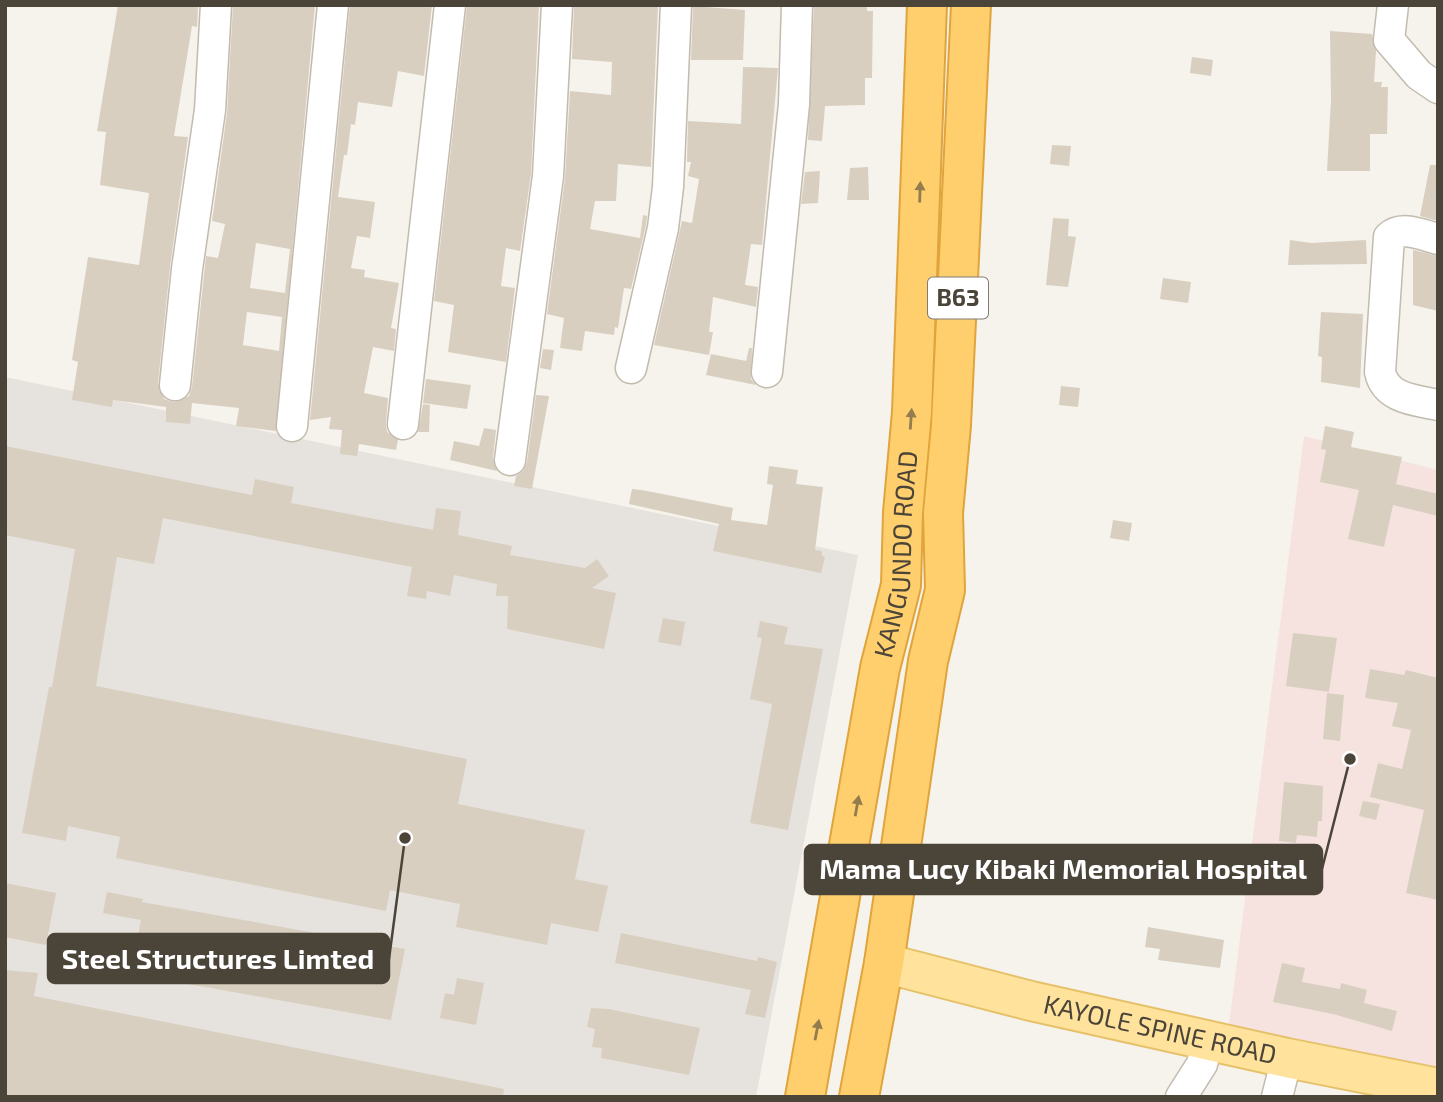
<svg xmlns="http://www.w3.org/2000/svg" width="1443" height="1102" viewBox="0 0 1443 1102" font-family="'Exo 2',sans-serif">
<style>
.industrial{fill:#e6e2dd}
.medical{fill:#f6e3e0}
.building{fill:#d8cfc1;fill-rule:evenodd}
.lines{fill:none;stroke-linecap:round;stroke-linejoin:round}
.minor-casing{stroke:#c2bbae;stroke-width:33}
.major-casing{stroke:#e6c16a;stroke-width:42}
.highway-casing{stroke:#e0a43c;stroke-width:42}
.minor{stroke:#fff;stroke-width:30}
.major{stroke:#ffe39c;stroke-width:38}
.highway{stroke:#ffcf6e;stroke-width:38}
.oneway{fill:#937c4e}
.labels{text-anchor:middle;stroke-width:5;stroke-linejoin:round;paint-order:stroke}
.shield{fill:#fff;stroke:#817c74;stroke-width:2}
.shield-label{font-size:24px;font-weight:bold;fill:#4b4439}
.street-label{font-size:26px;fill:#4b4439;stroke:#fff}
.leader{fill:none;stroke:#4b4439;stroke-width:2.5}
.callout-dot{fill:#4b4439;stroke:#fff;stroke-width:2.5}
.callout{fill:#4b4439;stroke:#4b4439;stroke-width:2.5}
.callout-label{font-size:28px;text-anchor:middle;font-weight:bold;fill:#fff}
</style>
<rect width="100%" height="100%" fill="#f6f3ec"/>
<!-- industrial -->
<path class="industrial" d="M5,377L858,555L756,1097H5Z"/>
<!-- medical -->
<path class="medical" d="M1304,436L1438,470V1096L1226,1048Z"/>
<!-- building -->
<path class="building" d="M118,5H198L197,27L192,26L174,136L188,137L170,267L158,383L164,399L174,402L189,396L192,387L206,256L218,258L225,224L212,221L227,113L233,5H315L276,431L236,426L239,408L192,403L190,424L166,422V407L113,400L112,407L72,400L78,362L72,360L88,257L139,265L149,193L100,185L106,132L97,131ZM256,243L290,249L285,293L250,288ZM247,312L282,317L279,351L243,345Z
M350,5H432L424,76L398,71L392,107L358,102L355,125L351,124L347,155H344L338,197L375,202L370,238L357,236L351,268L365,270L364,277L399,283L391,328L396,329L394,351L373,347L364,393L388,398L386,423L387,432L398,440L396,450L359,444L357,456L340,454L342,430L329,429L331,417L310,420Z
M467,5H539L531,174L520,251L506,248L501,286L515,288L506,362L448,352L454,305L434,301Z
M574,5H658L651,167L618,164L616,201H595L590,229L640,238L643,215L647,216L646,225L631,289L624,288L618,328L615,327L614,335L585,331L582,351L560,348L564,318L547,314L565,178L570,91L611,95L612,62L572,59Z
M814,5H867V11H873L872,78H865V105L825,106L822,141L808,140Z
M693,6L745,10L743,60H691Z
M1330,31L1372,34L1376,51L1374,82H1382L1381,87H1388L1387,134H1370V171H1327L1331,100Z
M1192,57L1213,60L1211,76L1190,73Z
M743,67L778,68L762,245L751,244L745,285L758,287L756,307L713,297L709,332H713L709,355L654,345L682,221L692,223L699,179L688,176L691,162H687L688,121L741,124Z
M1052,145L1071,146L1069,166L1050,164Z
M1430,165H1438V221L1420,216Z
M868,167L869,200H847L850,168Z
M820,171L818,203L801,204L805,172Z
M1053,218L1069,219L1068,236L1076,237L1068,287L1046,285Z
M1290,240L1311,243L1366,240L1367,264L1288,265Z
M1413,250L1438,256V311L1413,305Z
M1163,278L1191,282L1188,303L1160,299Z
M1321,312L1363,314L1360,388L1321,382L1322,357L1318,356Z
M749,348H752L751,379L756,385L706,375L711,354L746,361Z
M543,349L554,350L551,370L540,368Z
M426,379L471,385L467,409L423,403Z
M1061,386L1080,388L1078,407L1059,405Z
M536,395L549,396L532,489L514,486L516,476L523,471L527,462Z
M423,404L430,405L429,432H418Z
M1325,426L1354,432L1351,447L1402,457L1396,484L1438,494V516L1393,505L1384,547L1348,539L1359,490L1320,482L1326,450L1321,449Z
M484,428L496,430L493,458L497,471L450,460L454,441L479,446Z
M5,446L252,495L255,479L294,487L291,503L433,530L436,508L461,511L458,535L512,546L510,555L585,568L597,559L609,576L592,588L616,593L604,649L507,629L508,596H496L497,584L454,575L450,596L427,591L426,599L407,596L412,567L163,518L154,564L117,557L96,686L467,759L458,804L585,830L575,879L608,886L598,932L551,923L547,945L456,927L460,904L390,890L386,911L116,858L120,837L68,826L66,841L22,833L49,687H52L75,549L5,535Z
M769,466L798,470L796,484L823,487L815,550L822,551V556L825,557L821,573L713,551L719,524L629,504L632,489L642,490L733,508L731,520L767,525L773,485L767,484Z
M1113,520L1132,523L1129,541L1110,538Z
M663,618L685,622L681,646L658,642Z
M760,621L788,627L784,644L823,649L788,830L750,823L772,704L750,699L762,638L757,637Z
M1293,633L1337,638L1329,692L1286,686Z
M1370,669L1404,675L1406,670L1438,678V900L1406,893L1424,810L1370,797L1378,763L1402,769L1411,730L1392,726L1398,703L1365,698Z
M1327,693L1344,695L1340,741L1323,739Z
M1284,782L1323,786L1322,821H1318L1317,837L1297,835L1296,843L1279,841Z
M1363,801L1380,804L1376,820L1359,816Z
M5,883L56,893L46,945L5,937Z
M107,892L143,899L142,902L405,949L391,1020L131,974L141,920L103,913Z
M1148,927L1224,940L1220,968L1158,960L1160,949L1145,947Z
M621,933L757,961L758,957L777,962L765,1018L745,1014L751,990L615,963Z
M1282,963L1305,968L1302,982L1340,989L1341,983L1367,990L1364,1003L1397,1011L1392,1031L1333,1014L1273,1002Z
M5,970L38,973L34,996L504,1089L503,1097H5Z
M457,978L484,983L476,1025L440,1018L445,993L454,995Z
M591,1008L609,1009L700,1028L689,1075L601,1058L602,1048L592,1047L595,1029L587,1027Z"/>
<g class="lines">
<defs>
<path id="minor" d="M1393,5L1389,40L1419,75L1438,88
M1438,239C1422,235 1402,225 1389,237L1380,372C1386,399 1415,400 1438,405
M631,368L663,228L668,187L676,5
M767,372L794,104L797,5
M175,385L187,269L210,110L216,5
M403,424L450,5
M292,426L333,5
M510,460L548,176L557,5
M1181,1097L1202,1064L1208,1040
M1277,1097L1287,1058"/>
<g id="major">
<path id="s1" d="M884,963L1031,1001L1287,1058L1438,1088"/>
</g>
<g id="highway">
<path id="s2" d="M805,1097L880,668L901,585L903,513L912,412L927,5"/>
<path d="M859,1097L884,963L928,661L945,590L943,513L951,425L971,5"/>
</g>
</defs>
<!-- minor casing -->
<use href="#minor" class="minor-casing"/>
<!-- major casing -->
<use href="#major" class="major-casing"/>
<!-- highway casing -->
<use href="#highway" class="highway-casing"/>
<!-- minor -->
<use href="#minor" class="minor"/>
<!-- major -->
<use href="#major" class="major"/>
<!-- highway -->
<use href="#highway" class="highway"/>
</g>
<!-- one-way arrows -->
<defs><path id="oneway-solid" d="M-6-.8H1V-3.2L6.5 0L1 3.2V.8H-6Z" transform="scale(1.75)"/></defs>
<g class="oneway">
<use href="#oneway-solid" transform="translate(920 192) rotate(-88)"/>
<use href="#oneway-solid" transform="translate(911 419) rotate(-86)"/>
<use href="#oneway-solid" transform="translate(857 806) rotate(-80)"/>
<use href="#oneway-solid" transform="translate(817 1030) rotate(-79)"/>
</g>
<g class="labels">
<!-- shield labels -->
<rect class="shield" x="928" y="277.5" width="60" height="41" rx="5"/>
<g class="shield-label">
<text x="958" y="306">B63</text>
</g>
<!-- street labels -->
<g class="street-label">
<text dy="9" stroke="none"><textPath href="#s2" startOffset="551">KANGUNDO ROAD</textPath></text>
<text dy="9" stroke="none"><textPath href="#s1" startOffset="284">KAYOLE SPINE ROAD</textPath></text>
</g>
</g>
<!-- callouts -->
<path class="leader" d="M1350 759L1322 869M405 838L389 959"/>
<g class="callout-dot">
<circle cx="1350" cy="759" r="7"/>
<circle cx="405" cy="838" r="7"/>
</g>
<g class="callout">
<rect x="805" y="845" width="517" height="49" rx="7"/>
<rect x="48" y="934" width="341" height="49" rx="7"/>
</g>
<g class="callout-label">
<text x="1063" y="879">Mama Lucy Kibaki Memorial Hospital</text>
<text x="218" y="969">Steel Structures Limted</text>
</g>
<!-- border -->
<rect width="1443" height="1102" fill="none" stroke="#4b4439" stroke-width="14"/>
</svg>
